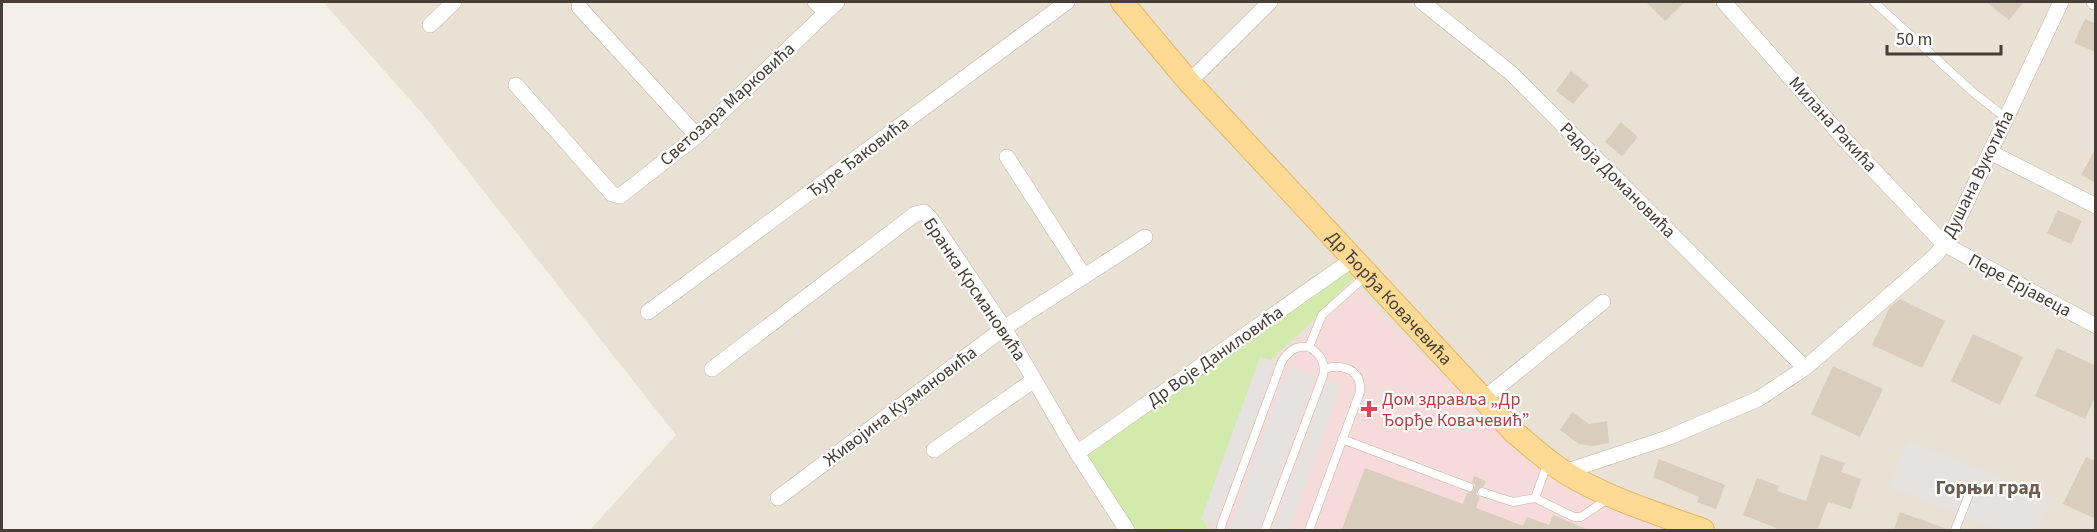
<svg xmlns="http://www.w3.org/2000/svg" width="2097" height="532" viewBox="0 0 2097 532" font-family="'Source Sans 3',sans-serif">
<style>
.residential{fill:#e8e1d4}
.medical{fill:#f5dbd9}
.green{fill:#d3eaad}
.parking{fill:#e5e2df}
.building{fill:#d9cdbe}
.lines{fill:none;stroke-linecap:round;stroke-linejoin:round}
.lane-casing{stroke:#c0b6a9;stroke-width:9}
.street-casing{stroke:#c0b6a9;stroke-width:16}
.primary-casing{stroke:#eab75f;stroke-width:24}
.lane{stroke:#fff;stroke-width:8}
.street{stroke:#fff;stroke-width:15}
.primary{stroke:#ffda95;stroke-width:22}
.health-dot{fill:#e0444e;stroke:#fff;stroke-width:2}
.labels{text-anchor:middle;stroke-width:4.5;stroke-linejoin:round;paint-order:stroke}
.street-label{font-size:18px;fill:#473f35;stroke:#fff}
.health-label{font-size:18px;fill:#be3a42;stroke:#fff;text-anchor:start}
.neighbourhood-label{font-size:20px;font-weight:bold;fill:#6b5c4c;stroke:#fff}
</style>
<rect width="100%" height="100%" fill="#f4efe7"/>
<!-- residential -->
<path class="residential" d="M323,2H2095V530H590L676,435L422,113Z"/>
<!-- medical -->
<path class="medical" d="M1359,291L1488,419L1678,530H1210L1219,516L1237,474L1255,424L1265,389L1290,348L1348,293Z"/>
<!-- green -->
<path class="green" d="M1350,268L1356,275L1304,329L1270,360L1261,357L1202,519L1208,530H1133L1085,457Z"/>
<!-- parking -->
<path class="parking" d="M1260,357L1274,362L1215,524L1201,519Z
M1288,366L1315,376L1259,530H1233L1229,529Z
M1327,380L1341,385L1289,530H1273Z
M1908,440L2051,497L2038,530H1999L1889,487Z"/>
<!-- building -->
<path class="building" d="M1646,2H1685L1665,21Z
M1986,2H2024L2009,20Z
M2085,19L2096,24V52L2074,43Z
M1571,71L1589,85L1573,104L1556,91Z
M1621,122L1638,137L1622,156L1605,142Z
M2096,148V183L2081,175Z
M2058,210L2082,221L2071,244L2047,233Z
M1900,299L1945,321L1922,368L1872,345L1890,307Z
M1973,334L2023,357L2000,405L1951,381Z
M2057,348L2096,366V395L2085,419L2035,396Z
M1833,366L1883,389L1860,437L1811,414Z
M1572,412L1589,424L1607,421L1609,443L1592,446L1579,444L1560,430Z
M1821,455L1845,463L1841,472L1861,479L1851,509L1828,502L1817,531H1775L1776,528L1743,515L1757,478L1779,486L1777,491L1806,501Z
M2086,457L2096,461V519L2063,504Z
M1659,459L1725,485L1716,509L1697,502L1699,497L1653,477Z
M1365,468L1463,504L1467,493L1474,490L1475,485L1472,482L1474,476L1486,481L1484,486L1477,490L1476,494L1480,497L1476,508L1523,526L1527,517L1549,525L1553,515L1591,531H1341Z
M1900,512L1947,529V531H1893Z"/>
<g class="lines">
<defs>
<path id="lane" d="M1874,2L1974,93L2006,118
M1342,439L1469,487
M1482,492L1513,502L1535,498L1574,517H1581L1609,498
M1535,498L1548,462
M1221,530V526L1282,361C1290,350 1295,346 1309,347L1322,315L1367,275
M1265,530L1323,376C1326,362 1320,354 1309,347
M1309,530L1360,392C1362,370 1343,363 1324,369
M1955,530L1970,492"/>
<path id="street" d="M815,2L826,12
M1422,2L1511,73L1805,368
M1724,2L1844,139L1944,244L2096,326
M2094,2H2096
M579,7L697,136
M430,25L454,2
M1189,82L1270,2
M516,85L612,194L620,196L697,136L837,2
M1990,152L2096,206
M1007,157L1084,276
M648,312L1067,2
M712,369L915,214L924,212L930,218L1004,328L1077,453L1127,530
M1482,400L1603,302
M934,450L1034,380
M1077,453L1353,259
M1564,472L1667,438L1758,399L1805,368L1936,255L1951,235L2061,2
M778,498L1004,328L1145,237"/>
<g id="primary">
<path id="s1" d="M1122,2L1189,82L1515,433C1532,447 1548,462 1566,473C1609,499 1656,513 1703,530"/>
</g>
</defs>
<!-- lane casing -->
<use href="#lane" class="lane-casing"/>
<!-- street casing -->
<use href="#street" class="street-casing"/>
<!-- primary casing -->
<use href="#primary" class="primary-casing"/>
<!-- lane -->
<use href="#lane" class="lane"/>
<!-- street -->
<use href="#street" class="street"/>
<!-- primary -->
<use href="#primary" class="primary"/>
</g>
<!-- markers -->
<path class="health-dot" d="M1366 400h6v6h6v6h-6v6h-6v-6h-6v-6h6z"/>
<g class="labels">
<!-- street labels -->
<g class="street-label">
<text transform="translate(727 104) rotate(-42)" y="6">Светозара Марковића</text>
<text transform="translate(1833 124) rotate(48)" y="6">Милана Ракића</text>
<text transform="translate(858 157) rotate(-37)" y="6">Ђуре Ђаковића</text>
<text transform="translate(1978 174) rotate(-64)" y="6">Душана Вукотића</text>
<text transform="translate(1618 180) rotate(45)" y="6">Радоја Домановића</text>
<text transform="translate(2020 285) rotate(28)" y="6">Пере Ерјавеца</text>
<text transform="translate(975 289) rotate(56)" y="6">Бранка Крсмановића</text>
<text dy="6" stroke="none"><textPath href="#s1" startOffset="399">Др Ђорђа Ковачевића</textPath></text>
<text transform="translate(1215 356) rotate(-35)" y="6">Др Воје Даниловића</text>
<text transform="translate(900 406) rotate(-37)" y="6">Живојина Кузмановића</text>
</g>
<!-- health labels -->
<g class="health-label">
<text x="1382" y="405">Дом здравља „Др<tspan x="1382" dy="21">Ђорђе Ковачевић”</tspan></text>
</g>
<!-- neighbourhood labels -->
<g class="neighbourhood-label">
<text x="1988" y="494">Горњи град</text>
</g>
</g>
<!-- border -->
<rect width="2097" height="532" fill="none" stroke="#473f35" stroke-width="6"/>
<!-- scale -->
<path d="M1887 45v9h114v-9" fill="none" stroke="#473f35" stroke-width="3"/>
<text x="1896" y="45" font-size="18" fill="#473f35" stroke="#ffffff" stroke-width="4.5" paint-order="stroke">50 m</text>
</svg>
